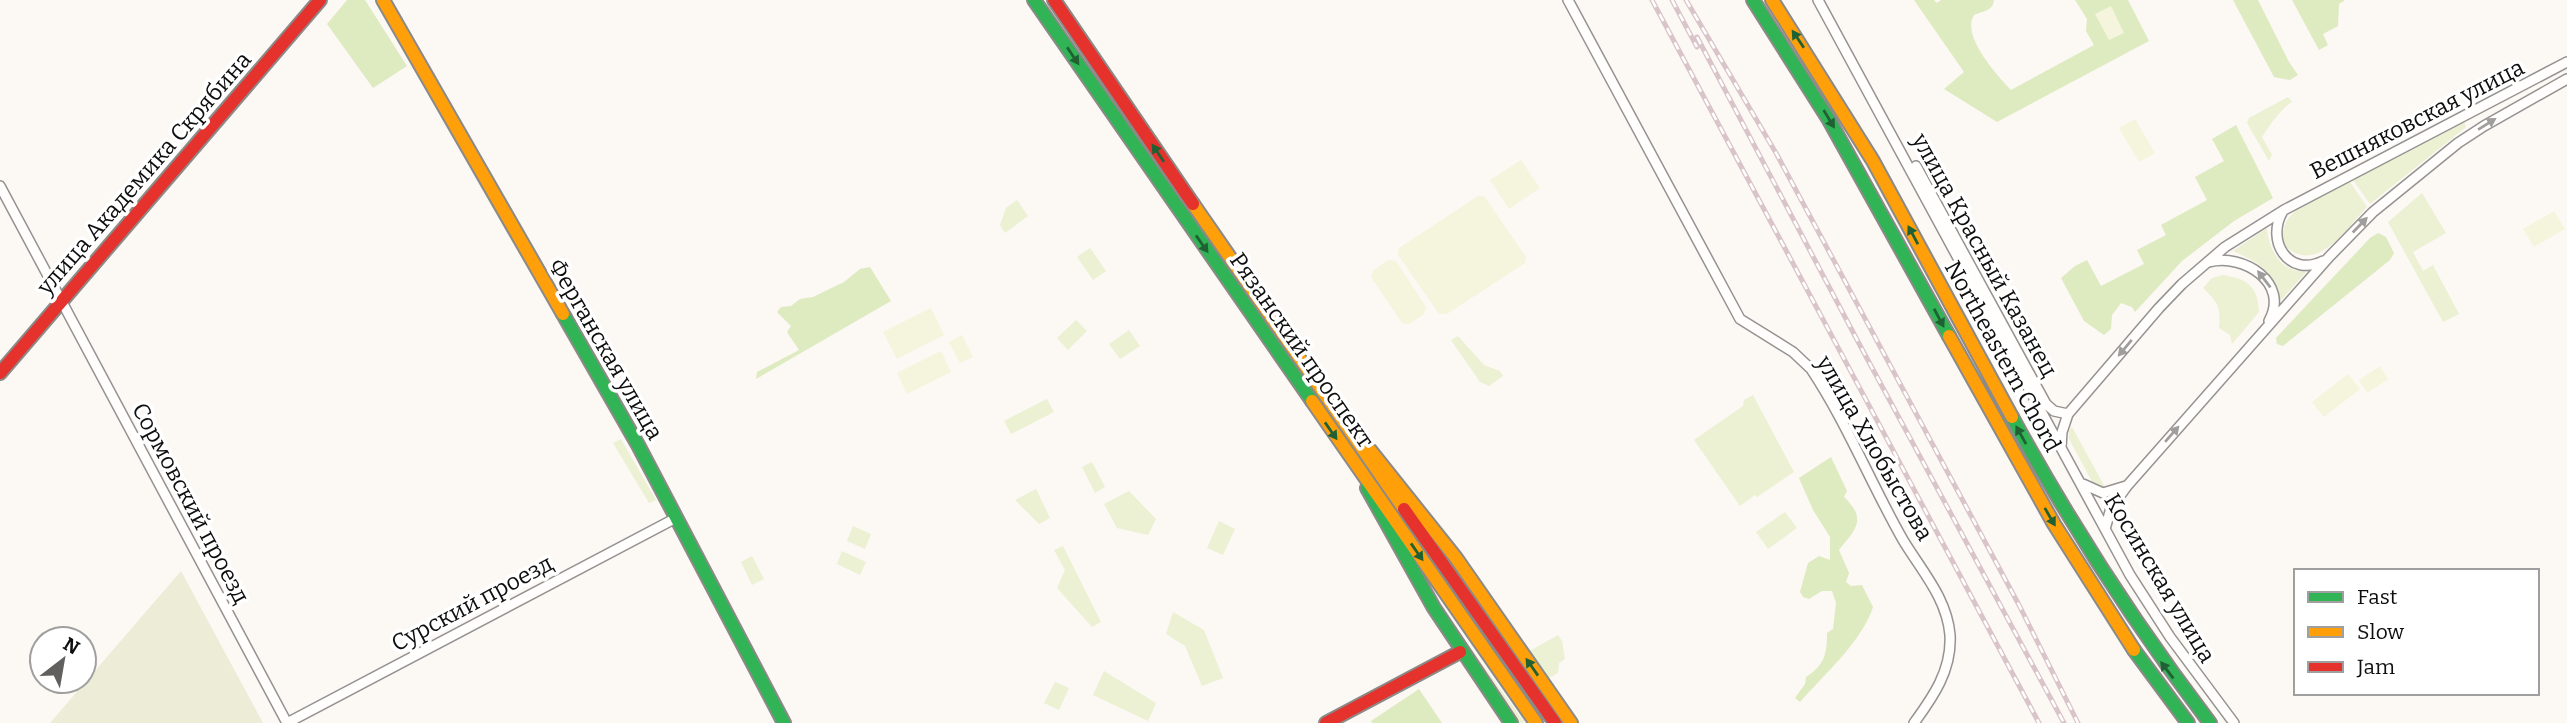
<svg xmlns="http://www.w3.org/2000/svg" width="2567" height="723" viewBox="0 0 2567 723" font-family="Bitter,serif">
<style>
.green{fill:#ebf1d2}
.forest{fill:#deeac0}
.cemetery{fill:#ececd7}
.pitch{fill:#f4f5dc}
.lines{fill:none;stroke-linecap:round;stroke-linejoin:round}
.street-casing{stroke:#959392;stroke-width:12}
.fast-casing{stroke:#8c8a88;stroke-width:16}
.slow-casing{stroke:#8c8a88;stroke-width:16}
.jam-casing{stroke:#8c8a88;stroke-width:16}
.street{stroke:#fffefd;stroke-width:9}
.fast{stroke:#30b455;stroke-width:12}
.slow{stroke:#ff9f0a;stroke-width:12}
.jam{stroke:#e5322d;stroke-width:12}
.rail-casing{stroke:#d9c4c9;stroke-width:5}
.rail{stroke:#fff;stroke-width:2.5;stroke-dasharray:8;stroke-linecap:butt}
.oneway{fill:#1f6132}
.oneway2{fill:#9f9e9d}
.labels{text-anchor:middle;stroke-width:7;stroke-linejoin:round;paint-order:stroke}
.street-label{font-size:23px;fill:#0e0e0e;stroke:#fff}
</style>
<rect width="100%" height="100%" fill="#fcf8f4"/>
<!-- green -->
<path class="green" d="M2288,97L2292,102C2281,108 2269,126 2262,137L2272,155L2269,161L2247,123L2249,118Z
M2403,120L2408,123L2343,157L2340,155L2341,151Z
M2464,121L2466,127L2370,204L2353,180Z
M2350,182L2367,207C2346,229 2318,274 2286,247C2270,211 2324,194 2350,182Z
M2422,193L2446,233L2413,252L2423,271L2433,265L2459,314L2443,322L2388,222Z
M1017,200L1028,216L1005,233L1000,225L1006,208Z
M2267,228C2269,251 2281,273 2307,271L2281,300C2271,269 2260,263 2233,251Z
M1090,248L1106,271L1093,280L1077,257Z
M2223,275C2247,279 2258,286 2259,312L2232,344L2230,335L2219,328C2221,306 2218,303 2203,288L2212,278Z
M1076,320L1087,331L1068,350L1057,338Z
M1129,330L1140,346L1120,359L1109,344Z
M1458,336L1484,365L1500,371L1503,376L1489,386L1480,382L1451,340Z
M1753,395L1794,472L1757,497L1755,495L1740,506L1694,440L1743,406L1744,400Z
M1047,399L1054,412L1011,434L1004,421Z
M2072,427L2106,489H2101L2094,485L2069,439V431Z
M621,439L656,500L649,503L613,443Z
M1092,462L1105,487L1095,493L1082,467Z
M1036,489L1050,518L1039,524L1015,500Z
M1129,491L1156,519L1148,535L1117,528L1104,504Z
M1785,512L1797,528L1768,549L1756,532Z
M1219,521L1235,529L1223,555L1207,548Z
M853,526L871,534L865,549L847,541Z
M1063,546L1101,622L1092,627L1057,588L1065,570L1054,550Z
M842,551L866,562L860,575L837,564Z
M752,556L764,579L752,585L741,562Z
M1173,612L1204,630L1223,678L1202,686L1185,646L1166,634Z
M1454,625L1525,723H1516Z
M1558,635L1562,641L1565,659L1559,663L1558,673L1547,679L1528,652Z
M1104,671L1156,703L1148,721L1093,695Z
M1055,682L1069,688L1059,710L1044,703Z"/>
<!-- forest -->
<path class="forest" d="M347,0H365L407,66L373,88L327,24Z
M1914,0H1934L1937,3L1941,0H1994C1993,11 1983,11 1974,15C1961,36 1997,75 2011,90L2094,45L2086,31L2087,19L2075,0H2128L2149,41L1997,122L1944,89L1964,72Z
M2233,0H2258L2289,62L2298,75L2290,80L2274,77Z
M2292,0H2345L2339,4L2338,26L2323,34L2328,45L2319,50Z
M2236,125L2273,198L2234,221L2182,261L2135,312L2132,307L2121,303L2112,315L2111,329L2104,335L2084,321L2061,278L2075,266L2087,260L2101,286L2144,264L2137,250L2166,235L2161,225L2207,200L2195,177L2224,161L2212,139Z
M2378,233L2386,237L2394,253L2390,260L2283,346L2277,344L2276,338L2370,238Z
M870,267L891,301L756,379L757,372L799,350L787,332L791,326L777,312L781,307L791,306L800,299L813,297L844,282L860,269Z
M1831,457L1847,491L1844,497C1868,520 1855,529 1839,550L1849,573L1846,582L1851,586L1862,585L1873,607C1863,640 1823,676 1800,702L1795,698L1805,684L1806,677C1825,665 1827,653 1827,633L1833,629L1836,603L1832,591H1822L1809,599L1803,597L1800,592L1808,563L1819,556L1830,560V537L1813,510L1799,478Z
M1419,689L1442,723H1372L1371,721Z"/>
<!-- cemetery -->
<path class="cemetery" d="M181,571L263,723H50Z"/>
<!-- pitch -->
<path class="pitch" d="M2111,6L2124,33L2109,40L2095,14Z
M2135,119L2155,153L2139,162L2119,128Z
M1521,160L1540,188L1509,209L1490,180Z
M1478,196H1484L1526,257L1525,263L1447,314H1439L1398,255L1399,248Z
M2554,211L2565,229L2534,247L2523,229Z
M1388,260L1396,261L1426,307L1424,314L1409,324L1402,323L1371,277L1374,270Z
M931,308L944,335L897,359L883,332Z
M962,335L973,357L960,363L949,342Z
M941,351L951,372L907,394L897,373Z
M2380,366L2388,379L2367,393L2359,380Z
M2348,374L2360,389L2324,417L2312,402Z"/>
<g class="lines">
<defs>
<path id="street" d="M1568,0L1740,319L1793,352L1811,369C1847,423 1871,484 1903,540C1921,570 1947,598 1950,635C1952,670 1933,697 1914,723
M1818,0L2130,575L2170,637L2234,723
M1916,166L2046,404L2054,411L2068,414
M0,186L287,723L676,518
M2283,211C2265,241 2289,278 2323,261
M2209,262C2244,253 2290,283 2269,321
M2061,447L2062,432L2068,414L2159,308L2182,284L2225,247L2284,210L2567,62
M2083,484L2103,493L2126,486
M2105,529L2111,508L2127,486L2329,257L2373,212L2458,143L2484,126L2567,79"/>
<path id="fast" d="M1034,0L1312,401
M1753,0L1829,120L1949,336
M563,314L638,445L784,723
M2012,417C2071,525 2136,626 2210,723
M1367,488L1434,608L1511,723
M2134,650L2188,723"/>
<path id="slow" d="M383,0L563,314
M1772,0L1873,161L2012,417
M1193,204L1404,509
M1949,336L2054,524L2134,650
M1312,401L1536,723
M1370,450L1456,558L1571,723"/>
<path id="jam" d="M1054,0L1193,204
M0,373L320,0
M1404,509L1555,723
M1326,723L1460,652"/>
</defs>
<!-- street casing -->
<use href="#street" class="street-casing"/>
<!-- fast casing -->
<use href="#fast" class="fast-casing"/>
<!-- slow casing -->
<use href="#slow" class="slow-casing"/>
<!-- jam casing -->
<use href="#jam" class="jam-casing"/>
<!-- street -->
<use href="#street" class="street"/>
<!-- fast -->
<use href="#fast" class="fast"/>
<!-- slow -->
<use href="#slow" class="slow"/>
<!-- jam -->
<use href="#jam" class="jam"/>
<defs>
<path id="rail" d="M1652,0L2039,723
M1672,0L1697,47
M1686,0L1776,153L2019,605L2078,723
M1697,37L1863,351L2064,723"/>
</defs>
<!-- rail casing -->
<use href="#rail" class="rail-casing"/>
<!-- rail -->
<use href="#rail" class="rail"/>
</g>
<!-- one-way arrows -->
<defs><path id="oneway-solid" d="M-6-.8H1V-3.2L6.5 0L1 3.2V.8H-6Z" transform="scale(1.75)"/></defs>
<g class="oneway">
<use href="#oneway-solid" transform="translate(1798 39) rotate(-124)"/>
<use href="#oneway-solid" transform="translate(1073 56) rotate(56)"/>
<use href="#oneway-solid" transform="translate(1829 119) rotate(59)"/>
<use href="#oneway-solid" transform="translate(1158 153) rotate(-124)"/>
<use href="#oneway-solid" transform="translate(1913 235) rotate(-118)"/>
<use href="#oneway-solid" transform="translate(1202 244) rotate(55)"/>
<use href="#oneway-solid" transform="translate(1939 318) rotate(62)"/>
<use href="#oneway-solid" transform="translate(1331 431) rotate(55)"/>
<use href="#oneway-solid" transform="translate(2021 435) rotate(-119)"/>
<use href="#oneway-solid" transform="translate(2050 517) rotate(60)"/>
<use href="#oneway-solid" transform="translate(1417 552) rotate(55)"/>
<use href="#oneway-solid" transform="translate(1532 667) rotate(-125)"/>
<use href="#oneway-solid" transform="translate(2167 670) rotate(-127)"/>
</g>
<g class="oneway2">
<use href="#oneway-solid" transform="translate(2487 124) rotate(-32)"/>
<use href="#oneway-solid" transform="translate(2360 225) rotate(-46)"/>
<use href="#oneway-solid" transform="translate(2264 279) rotate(-128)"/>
<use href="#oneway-solid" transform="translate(2125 348) rotate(130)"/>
<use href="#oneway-solid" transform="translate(2172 434) rotate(-49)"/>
</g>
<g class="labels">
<!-- street labels -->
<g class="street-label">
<text transform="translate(2417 119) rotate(-27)" y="8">Вешняковская улица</text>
<text transform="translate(144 173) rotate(-49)" y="8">улица Академика Скрябина</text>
<text transform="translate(1985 255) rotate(61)" y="8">улица Красный Казанец</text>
<text transform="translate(606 349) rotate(60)" y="8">Ферганская улица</text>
<text transform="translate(1302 350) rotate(55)" y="8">Рязанский проспект</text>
<text transform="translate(2003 356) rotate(61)" y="8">Northeastern Chord</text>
<text transform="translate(1875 448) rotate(60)" y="8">улица Хлобыстова</text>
<text transform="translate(191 503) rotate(62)" y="8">Сормовский проезд</text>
<text transform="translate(2160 578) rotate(59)" y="8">Косинская улица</text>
<text transform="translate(472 603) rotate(-28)" y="8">Сурский проезд</text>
</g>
</g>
<!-- legend -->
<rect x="2294" y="569" width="245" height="126" fill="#ffffff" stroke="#9f9f9f" stroke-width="2"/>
<rect x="2308" y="592" width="35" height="10" fill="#30b455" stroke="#9f9f9f" stroke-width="2"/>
<text x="2357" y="604" font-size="21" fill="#0e0e0e">Fast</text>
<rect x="2308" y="627" width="35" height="10" fill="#ff9f0a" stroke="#9f9f9f" stroke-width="2"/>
<text x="2357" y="639" font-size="21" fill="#0e0e0e">Slow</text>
<rect x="2308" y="662" width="35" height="10" fill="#e5322d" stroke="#9f9f9f" stroke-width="2"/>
<text x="2357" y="674" font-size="21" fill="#0e0e0e">Jam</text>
<!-- north arrow -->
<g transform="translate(63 660) rotate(31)"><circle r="33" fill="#ffffff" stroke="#9f9f9f" stroke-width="2"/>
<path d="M0-5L12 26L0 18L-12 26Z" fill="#61605e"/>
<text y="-10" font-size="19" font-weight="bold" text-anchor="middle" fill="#0e0e0e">N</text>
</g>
</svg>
